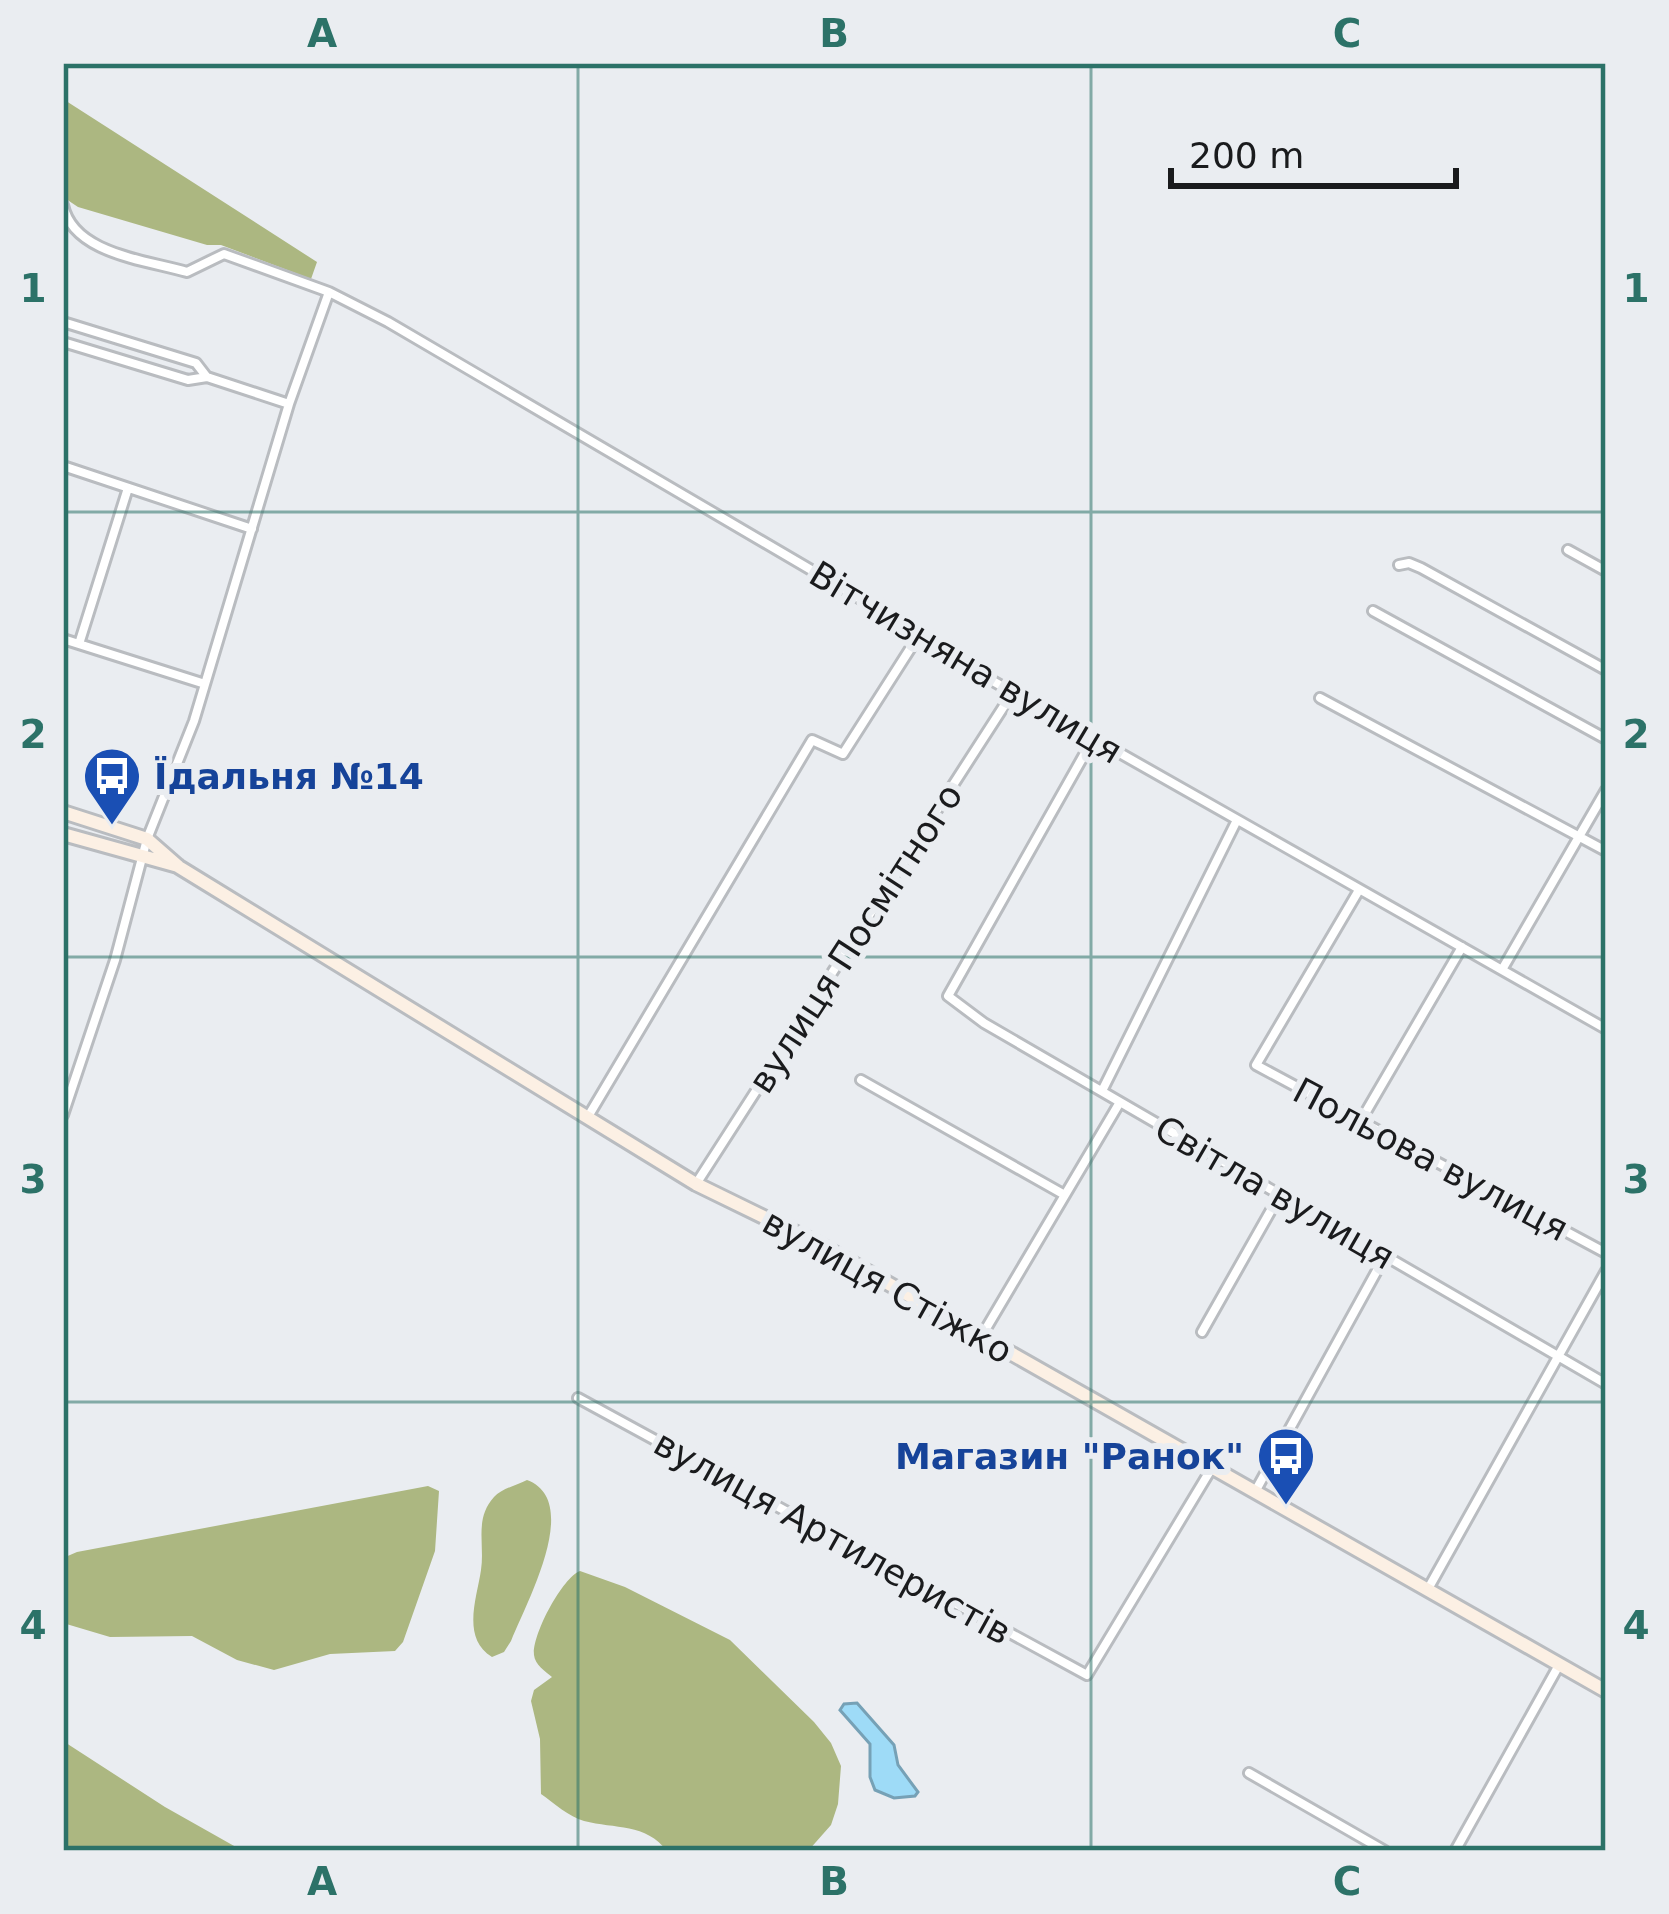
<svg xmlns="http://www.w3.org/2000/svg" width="1669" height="1914" viewBox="0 0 1669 1914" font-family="'DejaVu Sans',sans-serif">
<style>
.forest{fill:#acb781}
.water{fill:#9edbf7;stroke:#76a1b6;stroke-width:3}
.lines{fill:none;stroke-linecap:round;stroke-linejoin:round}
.street-casing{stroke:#b9bcc0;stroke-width:14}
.secondary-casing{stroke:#b9bcc0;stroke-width:18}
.street{stroke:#fff;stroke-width:8}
.secondary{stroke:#fcf0e4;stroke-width:12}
.grid{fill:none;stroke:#2c7268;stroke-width:3;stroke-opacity:0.55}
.labels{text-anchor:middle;stroke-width:12;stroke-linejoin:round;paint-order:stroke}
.street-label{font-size:36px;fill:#1a1b1d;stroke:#eaedf1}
.transit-label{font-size:36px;font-weight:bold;fill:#164399;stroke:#eaedf1;text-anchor:start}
.neatline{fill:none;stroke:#2c7268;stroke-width:4.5}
.grid-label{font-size:39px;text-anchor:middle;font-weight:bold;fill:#2c7268}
</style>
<rect width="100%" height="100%" fill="#eaedf1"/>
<!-- forest -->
<path class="forest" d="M63,99L317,262L311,279L221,245H207L78,207L63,197Z
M527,1480C583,1501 526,1603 511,1641L504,1652L492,1657C461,1638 477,1598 481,1570C485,1544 474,1519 494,1497C501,1489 517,1485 527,1480Z
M428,1486L439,1491L435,1551L403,1642L395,1651L330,1654L274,1670L237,1660L192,1636L110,1637L63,1623V1558L77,1552Z
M580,1571L625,1587L730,1640L814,1722L831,1743L841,1766L838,1804L831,1825L808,1851H667C646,1823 615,1829 584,1821C569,1817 554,1803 541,1794L540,1739L531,1701L534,1690L552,1677C545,1671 535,1665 534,1655C532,1635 562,1578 580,1571Z
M63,1741L165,1807L243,1851H76L63,1843Z"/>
<!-- water -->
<path class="water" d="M857,1703L894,1745L898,1765L918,1792L915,1796L894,1798L875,1790L870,1777V1744L840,1710L844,1704Z"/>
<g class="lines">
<defs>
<path id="street" d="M63,205C73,254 146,260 187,272L224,254L329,292L388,322L859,598L917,638L1606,1029
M63,322L196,363L206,376
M63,342L188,380L207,377L289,404
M63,466L252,529
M1568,550L1606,571
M1399,565L1409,563L1421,568L1606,670
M1373,611L1606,739
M63,639L205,684
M79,644L128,488
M1320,698L1606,851
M1093,739L948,996L984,1023L1606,1384
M1359,890L1256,1065L1606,1253
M1503,968L1606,790
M861,1080L1063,1194
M1102,1091L1237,820
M63,1115L115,960L147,839L194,721L289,404L329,292
M589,1115L812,740L843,754L917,638
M1360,1122L1462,947
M696,1184L1013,692
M1202,1332L1279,1196
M981,1337L1120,1102
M578,1398L1087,1675L1213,1466
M1256,1490L1385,1256
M1428,1589L1606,1271
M1249,1773L1385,1851
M1455,1851L1559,1665"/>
<path id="secondary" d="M63,812L147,839L179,867L696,1184L815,1242L1606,1691
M63,834L178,866"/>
</defs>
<!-- street casing -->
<use href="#street" class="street-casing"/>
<!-- secondary casing -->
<use href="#secondary" class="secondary-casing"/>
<!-- street -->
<use href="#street" class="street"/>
<!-- secondary -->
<use href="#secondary" class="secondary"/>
</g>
<!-- grid -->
<path class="grid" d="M578,63V1851M1091,63V1851M63,512H1606M63,957H1606M63,1402H1606"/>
<!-- icons -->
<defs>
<symbol id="bus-pin" viewBox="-11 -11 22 30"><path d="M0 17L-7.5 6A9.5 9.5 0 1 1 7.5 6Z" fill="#1a4fb4" stroke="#eaedf1"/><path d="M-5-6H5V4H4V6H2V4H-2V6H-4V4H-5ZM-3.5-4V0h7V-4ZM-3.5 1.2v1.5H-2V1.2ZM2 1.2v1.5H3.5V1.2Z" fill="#fff"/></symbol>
</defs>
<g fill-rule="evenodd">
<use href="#bus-pin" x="79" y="743" width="66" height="90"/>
<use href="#bus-pin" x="1253" y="1423" width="66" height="90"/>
</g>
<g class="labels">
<!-- street labels -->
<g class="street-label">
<text transform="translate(966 662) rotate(31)" y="13">Вітчизняна вулиця</text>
<text transform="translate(855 938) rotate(-57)" y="13">вулиця Посмітного</text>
<text transform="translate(1431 1159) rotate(28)" y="13">Польова вулиця</text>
<text transform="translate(1275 1192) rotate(30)" y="13">Світла вулиця</text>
<text transform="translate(888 1286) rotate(29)" y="13">вулиця Стіжко</text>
<text transform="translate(833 1537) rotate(29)" y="13">вулиця Артилеристів</text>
</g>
<!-- transit labels -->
<g class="transit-label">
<text x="154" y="789">Їдальня №14</text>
<text x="1244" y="1469" text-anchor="end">Магазин "Ранок"</text>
</g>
</g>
<!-- border -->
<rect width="1669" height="1914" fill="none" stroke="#eaedf1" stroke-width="132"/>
<!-- scale -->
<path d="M1171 168v18h285v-18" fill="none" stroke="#1a1b1d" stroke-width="6"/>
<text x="1189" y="168" font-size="36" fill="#1a1b1d" stroke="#eaedf1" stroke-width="9" paint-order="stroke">200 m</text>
<rect x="66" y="66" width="1537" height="1782" class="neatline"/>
<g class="grid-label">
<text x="322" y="47">A</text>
<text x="834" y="47">B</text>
<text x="1347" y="47">C</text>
<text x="33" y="302">1</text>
<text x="1636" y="302">1</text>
<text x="33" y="748">2</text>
<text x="1636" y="748">2</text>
<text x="33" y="1193">3</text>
<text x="1636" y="1193">3</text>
<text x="33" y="1639">4</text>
<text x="1636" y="1639">4</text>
<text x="322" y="1895">A</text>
<text x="834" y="1895">B</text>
<text x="1347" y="1895">C</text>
</g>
</svg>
